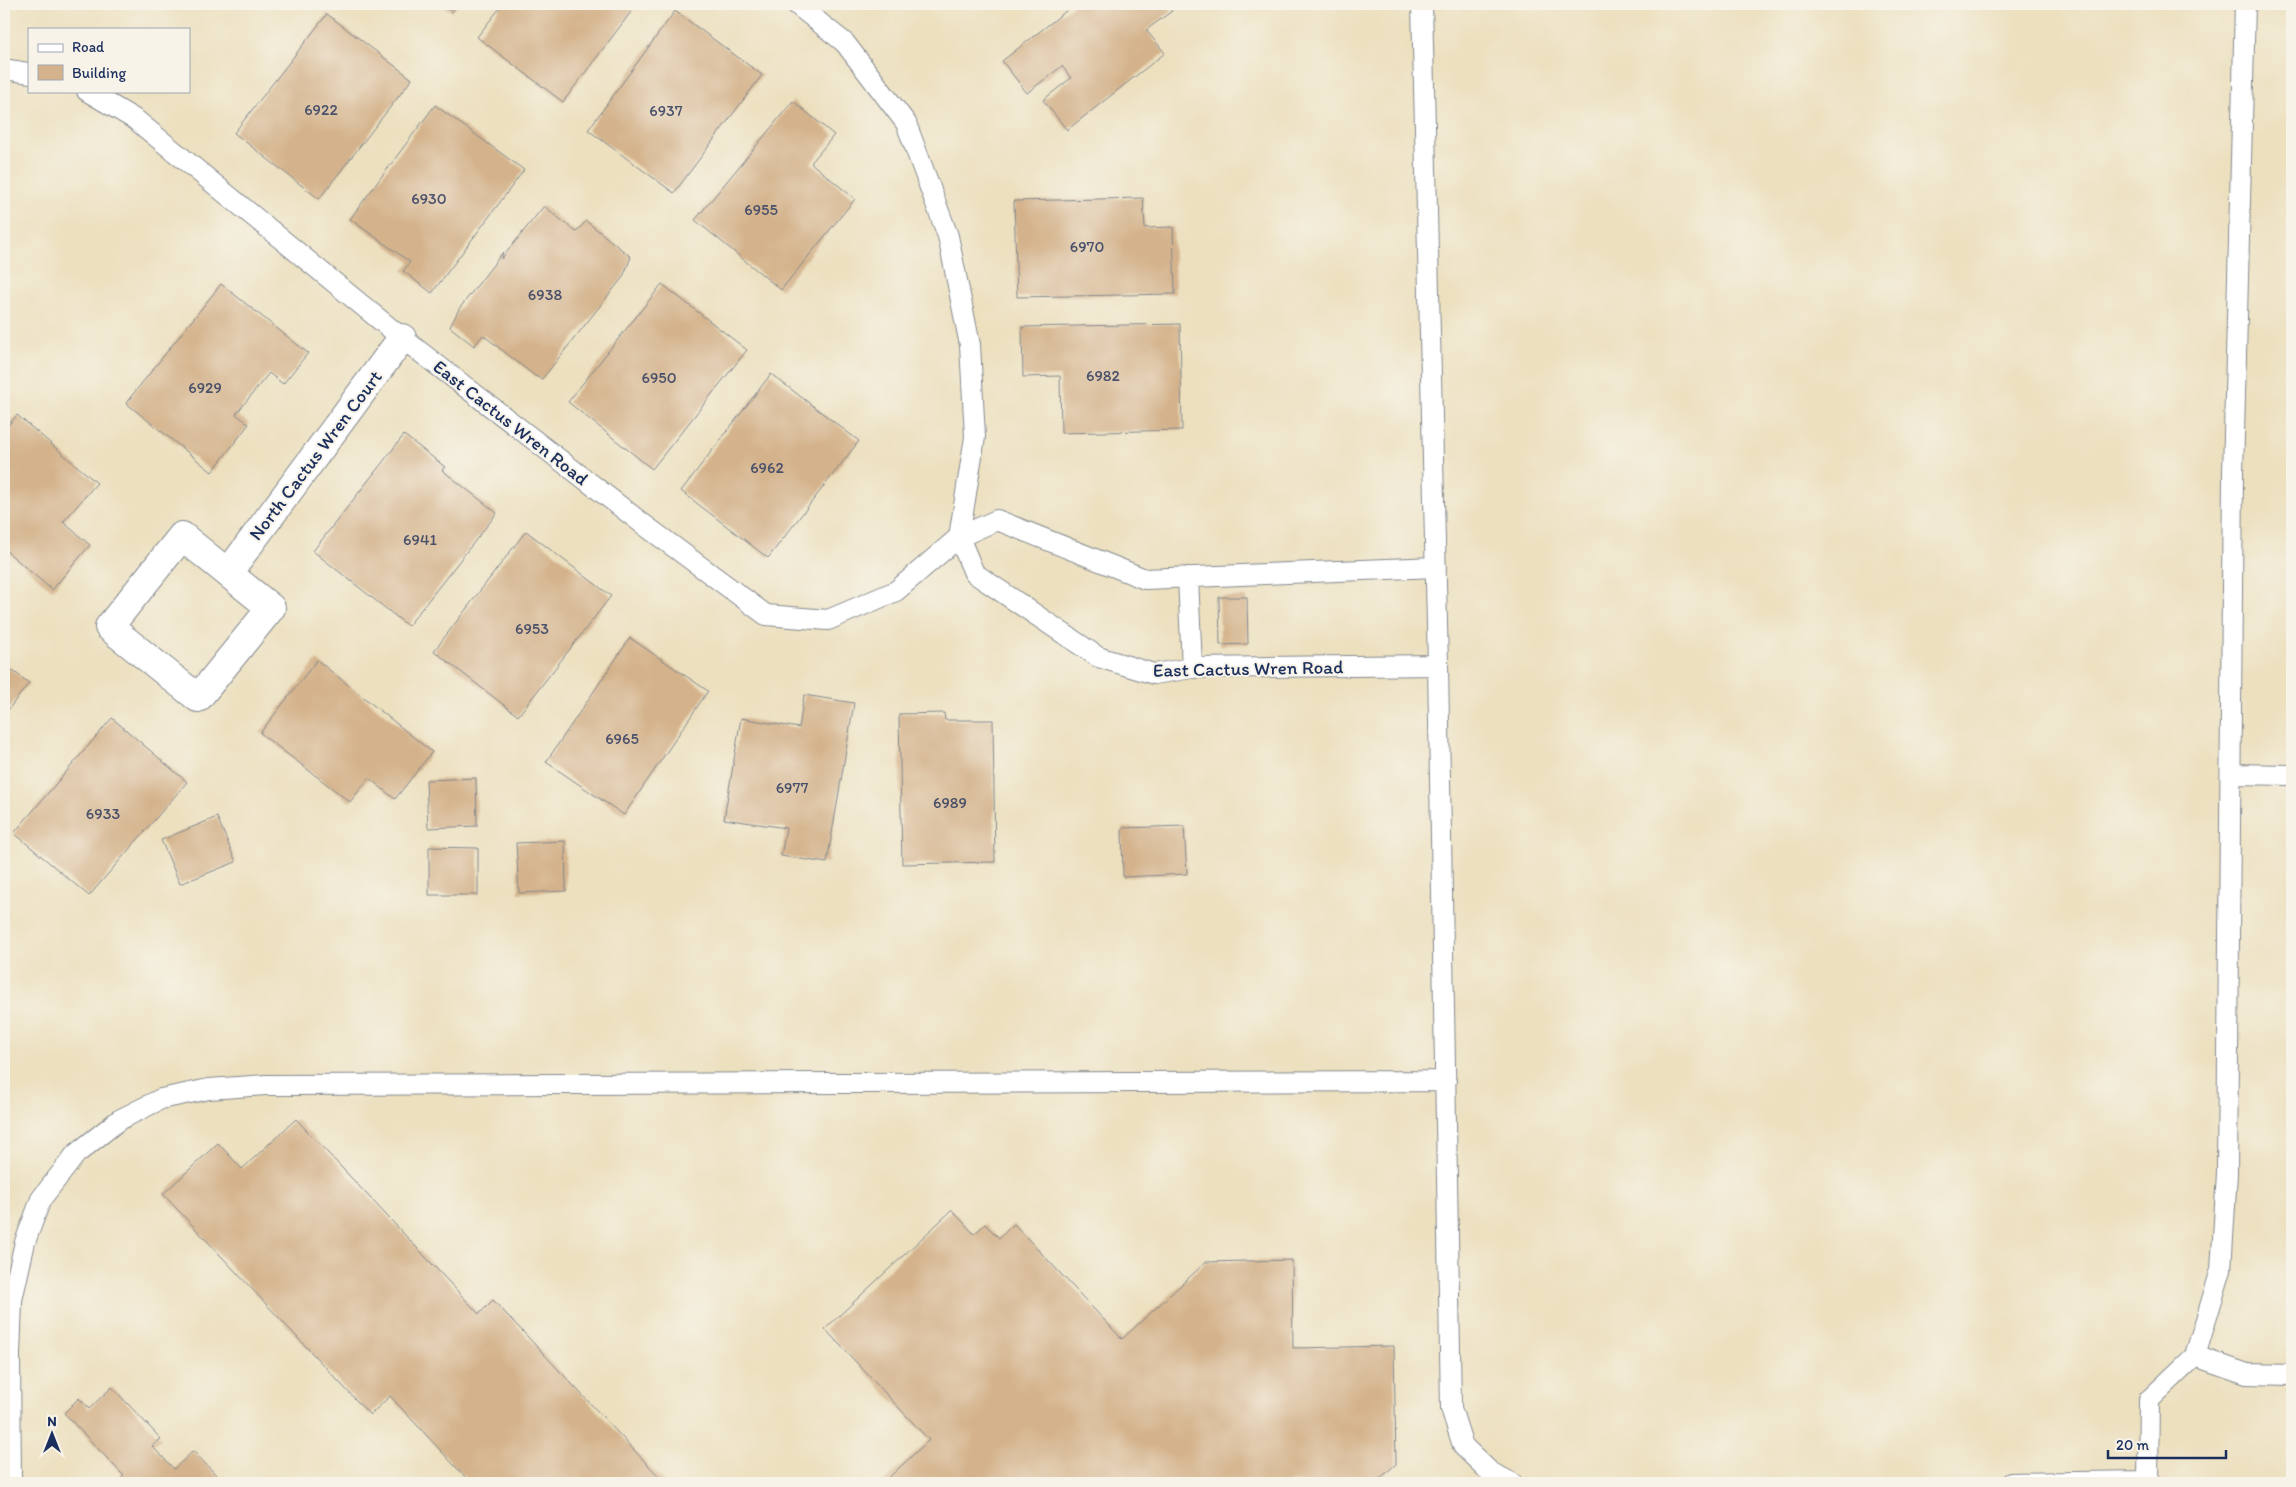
<svg xmlns="http://www.w3.org/2000/svg" width="2296" height="1487" viewBox="0 0 2296 1487" font-family="Itim,sans-serif">
<style>
.building{fill:#d4b38c}
.lines{fill:none;stroke-linecap:round;stroke-linejoin:round}
.service-casing{stroke:#84888e;stroke-width:22}
.minor-casing{stroke:#84888e;stroke-width:30}
.service{stroke:#fff;stroke-width:20}
.minor{stroke:#fff;stroke-width:28}
.labels{text-anchor:middle;stroke-width:4;stroke-linejoin:round;paint-order:stroke}
.number-label{font-size:16px;fill:#49506a}
.street-label{font-size:19px;fill:#1b2f5e;stroke:#f7f3e8}
</style>
<rect width="100%" height="100%" fill="#f7f3e8"/>
<filter id="ink" filterUnits="userSpaceOnUse"><feTurbulence type="fractalNoise" baseFrequency=".02" numOctaves="2"/><feDisplacementMap in="SourceGraphic" scale="10" xChannelSelector="R" yChannelSelector="G"/><feConvolveMatrix kernelMatrix="1 2 1 2 8 2 1 2 1" color-interpolation-filters="sRGB"/></filter>
<filter id="wash" filterUnits="userSpaceOnUse"><feTurbulence type="fractalNoise" baseFrequency=".0096" numOctaves="4" result="noise"/><feDisplacementMap in="SourceGraphic" scale="20" xChannelSelector="R" yChannelSelector="G"/><feGaussianBlur stdDeviation="1.12" result="paint"/><feColorMatrix in="noise" values="0 0 0 0 0 0 0 0 0 0 0 0 0 0 0 0 0 1.4 0 .05"/><feComposite in="paint" operator="in"/></filter>
<g filter="url(#wash)">
<rect width="100%" height="100%" fill="#ece0bf"/>
<g id="blocks">
<!-- building -->
<path class="building" d="M440,4H458L452,12Z
M503,4H637L563,102L477,37Z
M1075,4H1167L1172,11L1146,30L1165,53L1067,130L1043,100L1071,78L1062,66L1027,93L1002,61Z
M675,11L762,75L674,193L588,130Z
M327,14L412,79L319,199L234,133Z
M793,101L834,135L811,163L855,199L781,290L695,220Z
M435,105L524,170L432,293L403,271L410,262L350,219Z
M1143,198L1145,228L1173,227L1175,294L1017,297L1014,201Z
M544,206L576,232L586,221L631,257L623,277L542,379L535,376L483,335L474,346L450,327L459,309L503,252L501,259Z
M221,284L308,353L283,384L269,373L236,414L249,424L212,472L126,403Z
M662,284L747,350L652,469L568,402Z
M1180,324L1182,430L1061,433L1060,376L1023,377L1022,327Z
M771,374L859,441L768,558L681,491Z
M17,415L97,483L63,522L90,545L52,590L4,549V430Z
M404,435L445,467L442,470L497,513L408,626L313,551Z
M526,531L611,596L518,716L434,651Z
M1219,597H1247L1248,644L1220,645Z
M630,638L708,691L624,815L546,762Z
M317,660L432,752L395,799L369,778L350,802L260,733Z
M4,664L29,683L4,715Z
M804,695L854,703L827,863L781,856L786,828L724,819L741,718L799,728Z
M944,713L945,720H993L995,862L902,864L899,714Z
M112,718L187,782L89,896L14,833Z
M476,778L477,826L428,828L426,780Z
M217,817L236,862L180,884L161,840Z
M1184,826L1187,874L1123,877L1122,828Z
M565,841L566,891L519,893L516,843Z
M429,847L478,848V895H429Z
M296,1119L479,1314L493,1300L665,1483H461L466,1478L390,1396L370,1415L163,1194L218,1143L242,1169Z
M952,1210L974,1234L985,1224L999,1238L1014,1224L1122,1339L1206,1262L1292,1260L1293,1348L1394,1346L1396,1464L1375,1483H883L929,1440L825,1329Z
M112,1387L161,1439L152,1446L174,1469L193,1451L224,1483H122L119,1480L124,1476L64,1413L79,1398L89,1409Z"/>
</g>
</g>
<g filter="url(#ink)">
<use href="#blocks" fill-opacity="0" stroke="#84888e" stroke-width="1"/>
<g class="lines">
<defs>
<path id="service" d="M1422,4L1438,665L1451,1408L1463,1446L1490,1472L1512,1483
M4,69L29,73
M87,91L136,120L402,338L643,524L766,615L828,620L896,591L959,537L975,437L970,345L948,236L906,123L845,43L796,4
M1436,567L1145,579L997,520L959,537L974,573L1098,657L1154,674L1192,668L1438,665
M1188,577L1192,668
M2231,774L2292,775
M2195,1356L2247,1374L2292,1375
M11,1483L10,1355L12,1300L25,1242L41,1199L76,1154L119,1120L161,1099L209,1089L266,1085L1446,1081
M2011,1483L2148,1481L2149,1400L2195,1356L2221,1270L2227,1173L2233,473L2245,4"/>
<path id="minor" d="M182,536L271,608L198,698L109,627Z
M228,573L402,338"/>
</defs>
<!-- service casing -->
<use href="#service" class="service-casing"/>
<!-- minor casing -->
<use href="#minor" class="minor-casing"/>
<!-- service -->
<use href="#service" class="service"/>
<!-- minor -->
<use href="#minor" class="minor"/>
</g>
</g>
<g class="labels">
<!-- number labels -->
<g class="number-label">
<text x="321" y="115">6922</text>
<text x="666" y="116">6937</text>
<text x="429" y="204">6930</text>
<text x="761" y="215">6955</text>
<text x="1087" y="252">6970</text>
<text x="545" y="300">6938</text>
<text x="1103" y="381">6982</text>
<text x="659" y="383">6950</text>
<text x="205" y="393">6929</text>
<text x="767" y="473">6962</text>
<text x="420" y="545">6941</text>
<text x="532" y="634">6953</text>
<text x="622" y="744">6965</text>
<text x="792" y="793">6977</text>
<text x="950" y="808">6989</text>
<text x="103" y="819">6933</text>
</g>
<!-- street labels -->
<g class="street-label">
<text transform="translate(511 422) rotate(38)" y="7">East Cactus Wren Road</text>
<text transform="translate(315 455) rotate(-53)" y="7">North Cactus Wren Court</text>
<text transform="translate(1248 668) rotate(-1)" y="7">East Cactus Wren Road</text>
</g>
</g>
<!-- margin -->
<rect width="2296" height="1487" fill="none" stroke="#f7f3e8" stroke-width="20"/>
<!-- legend -->
<rect x="28" y="28" width="162" height="65" fill="#f7f3e8" stroke="#9fa5b1"/>
<rect x="38" y="44" width="25" height="8" fill="#ffffff" stroke="#9fa5b1"/>
<text x="72" y="52" font-size="15" fill="#1b2f5e">Road</text>
<rect x="38" y="65" width="25" height="15" fill="#d4b38c" stroke="#9fa5b1"/>
<text x="72" y="78" font-size="15" fill="#1b2f5e">Building</text>
<!-- north arrow -->
<g transform="translate(52 1434)" stroke="#f7f3e8" stroke-width="4" paint-order="stroke">
<path d="M0-4L9 19L0 12L-9 19Z" fill="#1b2f5e"/>
<text y="-8" font-size="14" font-weight="bold" text-anchor="middle" fill="#1b2f5e">N</text>
</g>
<!-- scale -->
<path d="M2108 1450v8h118v-8" fill="none" stroke="#1b2f5e" stroke-width="2.5"/>
<text x="2116" y="1450" font-size="15" fill="#1b2f5e" stroke="#f7f3e8" stroke-width="4" paint-order="stroke">20 m</text>
</svg>
